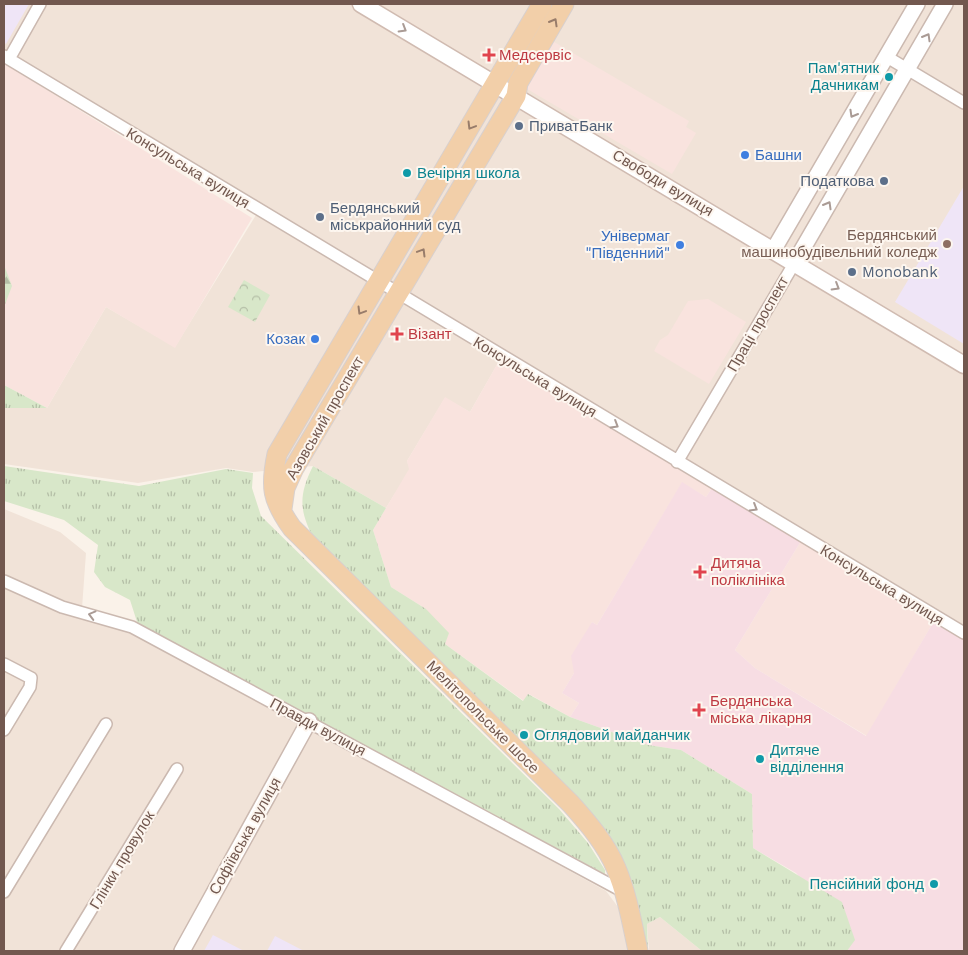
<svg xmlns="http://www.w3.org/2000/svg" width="968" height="955" viewBox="0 0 968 955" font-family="'Work Sans',sans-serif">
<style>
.residential{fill:#f1e3d8}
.commercial{fill:#f9e3de}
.education{fill:#efe5f7}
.medical{fill:#f7dde3}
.grass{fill:url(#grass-tufts)}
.forest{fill:url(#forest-firs)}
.park{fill:url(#park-crowns)}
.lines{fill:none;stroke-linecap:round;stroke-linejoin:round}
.minor-casing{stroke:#cbb9b0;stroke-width:14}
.tertiary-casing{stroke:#cbb9b0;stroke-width:18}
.secondary-casing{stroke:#d0bbb1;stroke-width:19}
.primary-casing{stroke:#d8d0ce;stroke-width:21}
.minor{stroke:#fff;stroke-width:11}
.tertiary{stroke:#fff;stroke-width:15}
.secondary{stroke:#fff;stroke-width:16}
.primary{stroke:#f2cfa9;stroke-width:19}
.oneway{stroke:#987c6a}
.oneway2{stroke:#aa9b95}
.health-dot{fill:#e0444e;stroke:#fdf6ef;stroke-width:2}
.culture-dot{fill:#0f9aa8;stroke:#fdf6ef;stroke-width:2}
.service-dot{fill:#5c6f8a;stroke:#fdf6ef;stroke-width:2}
.shop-dot{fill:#3f7fe0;stroke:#fdf6ef;stroke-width:2}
.education-dot{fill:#8d6e63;stroke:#fdf6ef;stroke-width:2}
.labels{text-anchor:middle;stroke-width:4;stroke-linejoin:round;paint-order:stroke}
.health-label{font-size:15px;fill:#be3a42;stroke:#fdf6ef;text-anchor:start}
.culture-label{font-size:15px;fill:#0d838f;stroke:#fdf6ef;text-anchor:start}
.service-label{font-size:15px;fill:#4e5e75;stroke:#fdf6ef;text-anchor:start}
.shop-label{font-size:15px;fill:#366cbe;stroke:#fdf6ef;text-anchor:end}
.street-label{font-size:15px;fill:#72584f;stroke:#fdf6ef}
.education-label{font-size:15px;fill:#785e54;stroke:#fdf6ef;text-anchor:end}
</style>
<defs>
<pattern id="grass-tufts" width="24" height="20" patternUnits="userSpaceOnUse" patternTransform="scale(1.25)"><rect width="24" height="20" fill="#d8e7c9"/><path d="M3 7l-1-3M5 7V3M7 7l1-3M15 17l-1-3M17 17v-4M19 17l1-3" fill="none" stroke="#b4bea6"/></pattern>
<pattern id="forest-firs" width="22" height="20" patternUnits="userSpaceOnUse" patternTransform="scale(1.25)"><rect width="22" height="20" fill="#d8e7c9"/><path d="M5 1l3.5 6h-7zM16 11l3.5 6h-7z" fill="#b4bea6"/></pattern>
<pattern id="park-crowns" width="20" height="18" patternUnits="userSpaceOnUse" patternTransform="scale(1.25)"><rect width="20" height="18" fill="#d8e7c9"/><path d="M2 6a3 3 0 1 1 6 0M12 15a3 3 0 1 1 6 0" fill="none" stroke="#b4bea6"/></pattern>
</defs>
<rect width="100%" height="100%" fill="#faf2e9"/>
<!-- residential -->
<path class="residential" d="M4,4H964V631L502,356L470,412L445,398L407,461L410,469L386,508L313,466L253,472L226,468L138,483L4,464V408H47L106,307L175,347L259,210L4,54Z
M4,509L60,532L86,553L82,608L308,727L606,891L621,911L632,951H4Z
M660,917L702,951H649L647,924Z"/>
<!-- commercial -->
<path class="commercial" d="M549,39L689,121L686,127L696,133L672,174L522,86Z
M4,63L252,218L175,348L106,307L47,408L4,385Z
M708,299L746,322L709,384L654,351L660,340L668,335L688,301Z
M499,361L712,488L706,497L682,483L597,625L592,622L574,673L562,693L579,703L570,717L529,694L524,701L445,644L426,609L391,587L373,530L409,469L407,461L445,397L470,412Z
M801,541L934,621L867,736L755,668L735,650Z"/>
<!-- education -->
<path class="education" d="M4,4H29L6,44L4,42Z
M964,186V344L895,302Z
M213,935L244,951H204Z
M275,936L304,951H267Z"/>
<!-- medical -->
<path class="medical" d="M682,482L706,497L712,488L801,541L735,650L755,668L866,736L934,621L964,639V951H847L854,940L796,873L753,848L752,794L681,750L648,745L570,717L579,703L562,693L574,673L571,656L592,622L597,625Z"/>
<!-- grass -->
<path class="grass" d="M4,385L47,408H4Z
M4,466L139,486L226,469L253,473L252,488L261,516L559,809L588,843L605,870V874L138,625L130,600L105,587L94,572L98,545L64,520L4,501Z
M313,466L386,508L373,530L391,587L426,609L449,633L445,644L523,701L528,694L570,717L648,745L681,750L752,794L753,848L842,902L855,940L847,951H702L660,917L647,924L648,951C636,902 629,866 599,823L316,543C300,513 297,498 313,466Z"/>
<!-- forest -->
<path class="forest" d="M4,265L12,286L4,307Z"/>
<!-- park -->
<path class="park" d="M244,280L270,295L255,322L228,307Z"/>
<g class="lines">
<defs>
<path id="minor" d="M4,56L964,633
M887,57L964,103
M9,59L40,4
M677,462L795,262
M4,581L62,607L132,627L624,892
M4,664L31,678L30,687L4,730
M4,892L106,724
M66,951L177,769"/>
<path id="tertiary" d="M774,249L917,4
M795,262L945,4
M182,951L309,721"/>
<path id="secondary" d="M361,4L964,365"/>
<path id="primary" d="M542,4L277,454C270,487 272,500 292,528L571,804C588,823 606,844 616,868C627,894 632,923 638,951
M282,509L285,488L294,468L516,96L518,83L564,4"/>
</defs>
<!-- minor casing -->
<use href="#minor" class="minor-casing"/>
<!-- tertiary casing -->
<use href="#tertiary" class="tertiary-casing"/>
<!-- secondary casing -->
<use href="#secondary" class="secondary-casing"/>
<!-- primary casing -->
<use href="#primary" class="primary-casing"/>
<!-- minor -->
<use href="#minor" class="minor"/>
<!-- tertiary -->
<use href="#tertiary" class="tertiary"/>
<!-- secondary -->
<use href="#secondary" class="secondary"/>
<!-- primary -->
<use href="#primary" class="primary"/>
</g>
<!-- one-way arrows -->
<defs><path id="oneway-chevron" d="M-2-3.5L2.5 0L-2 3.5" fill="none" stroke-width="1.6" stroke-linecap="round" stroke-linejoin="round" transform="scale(1.25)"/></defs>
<g class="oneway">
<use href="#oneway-chevron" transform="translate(554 22) rotate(-60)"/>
<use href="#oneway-chevron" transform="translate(471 126) rotate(121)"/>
<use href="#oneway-chevron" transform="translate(422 252) rotate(-59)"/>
<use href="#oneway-chevron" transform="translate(361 311) rotate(121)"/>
</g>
<g class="oneway2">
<use href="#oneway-chevron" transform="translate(403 29) rotate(31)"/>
<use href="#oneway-chevron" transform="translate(927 37) rotate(-60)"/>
<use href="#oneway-chevron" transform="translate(853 114) rotate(120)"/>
<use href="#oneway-chevron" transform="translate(828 205) rotate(-60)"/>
<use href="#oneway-chevron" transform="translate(836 287) rotate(31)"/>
<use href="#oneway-chevron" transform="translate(615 425) rotate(31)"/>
<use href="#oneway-chevron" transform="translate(754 508) rotate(31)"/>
<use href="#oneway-chevron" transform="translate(92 615) rotate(-165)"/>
</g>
<!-- markers -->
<g class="health-dot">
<path d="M486.5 47.5h5v5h5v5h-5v5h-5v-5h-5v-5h5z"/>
<path d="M394.5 326.5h5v5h5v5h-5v5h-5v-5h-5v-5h5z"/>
<path d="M697.5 564.5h5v5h5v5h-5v5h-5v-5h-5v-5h5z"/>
<path d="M696.5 702.5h5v5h5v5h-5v5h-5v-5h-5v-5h5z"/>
</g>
<g class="culture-dot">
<circle cx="889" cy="77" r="5"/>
<circle cx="407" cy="173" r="5"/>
<circle cx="524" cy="735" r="5"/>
<circle cx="760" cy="759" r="5"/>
<circle cx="934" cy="884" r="5"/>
</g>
<g class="service-dot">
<circle cx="519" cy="126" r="5"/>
<circle cx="884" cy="181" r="5"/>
<circle cx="320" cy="217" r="5"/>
<circle cx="852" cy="272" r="5"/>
</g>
<g class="shop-dot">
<circle cx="745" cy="155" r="5"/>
<circle cx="680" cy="245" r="5"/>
<circle cx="315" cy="339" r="5"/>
</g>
<circle class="education-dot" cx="947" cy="244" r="5"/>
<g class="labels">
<!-- health labels -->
<g class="health-label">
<text x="499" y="60">Медсервіс</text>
<text x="408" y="339">Візант</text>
<text x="711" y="568">Дитяча<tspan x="711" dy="17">поліклініка</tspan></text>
<text x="710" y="706">Бердянська<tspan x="710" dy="17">міська лікарня</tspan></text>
</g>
<!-- culture labels -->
<g class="culture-label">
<text x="879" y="73" text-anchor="end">Пам'ятник<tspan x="879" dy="17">Дачникам</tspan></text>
<text x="417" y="178">Вечірня школа</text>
<text x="534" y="740">Оглядовий майданчик</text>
<text x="770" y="755">Дитяче<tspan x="770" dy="17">відділення</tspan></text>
<text x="924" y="889" text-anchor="end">Пенсійний фонд</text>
</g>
<!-- service labels -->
<g class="service-label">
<text x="529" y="131">ПриватБанк</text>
<text x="874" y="186" text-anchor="end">Податкова</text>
<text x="330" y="213">Бердянський<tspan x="330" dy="17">міськрайонний суд</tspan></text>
<text x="862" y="277">Monobank</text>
</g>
<!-- shop labels -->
<g class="shop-label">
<text x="755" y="160" text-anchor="start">Башни</text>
<text x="670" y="241">Універмаг<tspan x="670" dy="17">"Південний"</tspan></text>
<text x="305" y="344">Козак</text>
</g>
<!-- street labels -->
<g class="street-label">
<text transform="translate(188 168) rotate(31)" y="5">Консульська вулиця</text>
<text transform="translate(663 183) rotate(31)" y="5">Свободи вулиця</text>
<text transform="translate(758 324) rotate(-60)" y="5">Праці проспект</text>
<text transform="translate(535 377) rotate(31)" y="5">Консульська вулиця</text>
<text transform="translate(325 418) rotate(-60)" y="5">Азовський проспект</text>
<text transform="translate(882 585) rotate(31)" y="5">Консульська вулиця</text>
<text transform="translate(483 717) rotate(45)" y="5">Мелітопольське шосе</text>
<text transform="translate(318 727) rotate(28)" y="5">Правди вулиця</text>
<text transform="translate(245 836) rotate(-61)" y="5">Софіївська вулиця</text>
<text transform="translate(122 860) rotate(-59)" y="5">Глінки провулок</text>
</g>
<!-- education labels -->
<g class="education-label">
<text x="937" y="240">Бердянський<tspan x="937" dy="17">машинобудівельний коледж</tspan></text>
</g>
</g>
<!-- border -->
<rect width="968" height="955" fill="none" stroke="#72584f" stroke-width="10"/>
</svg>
